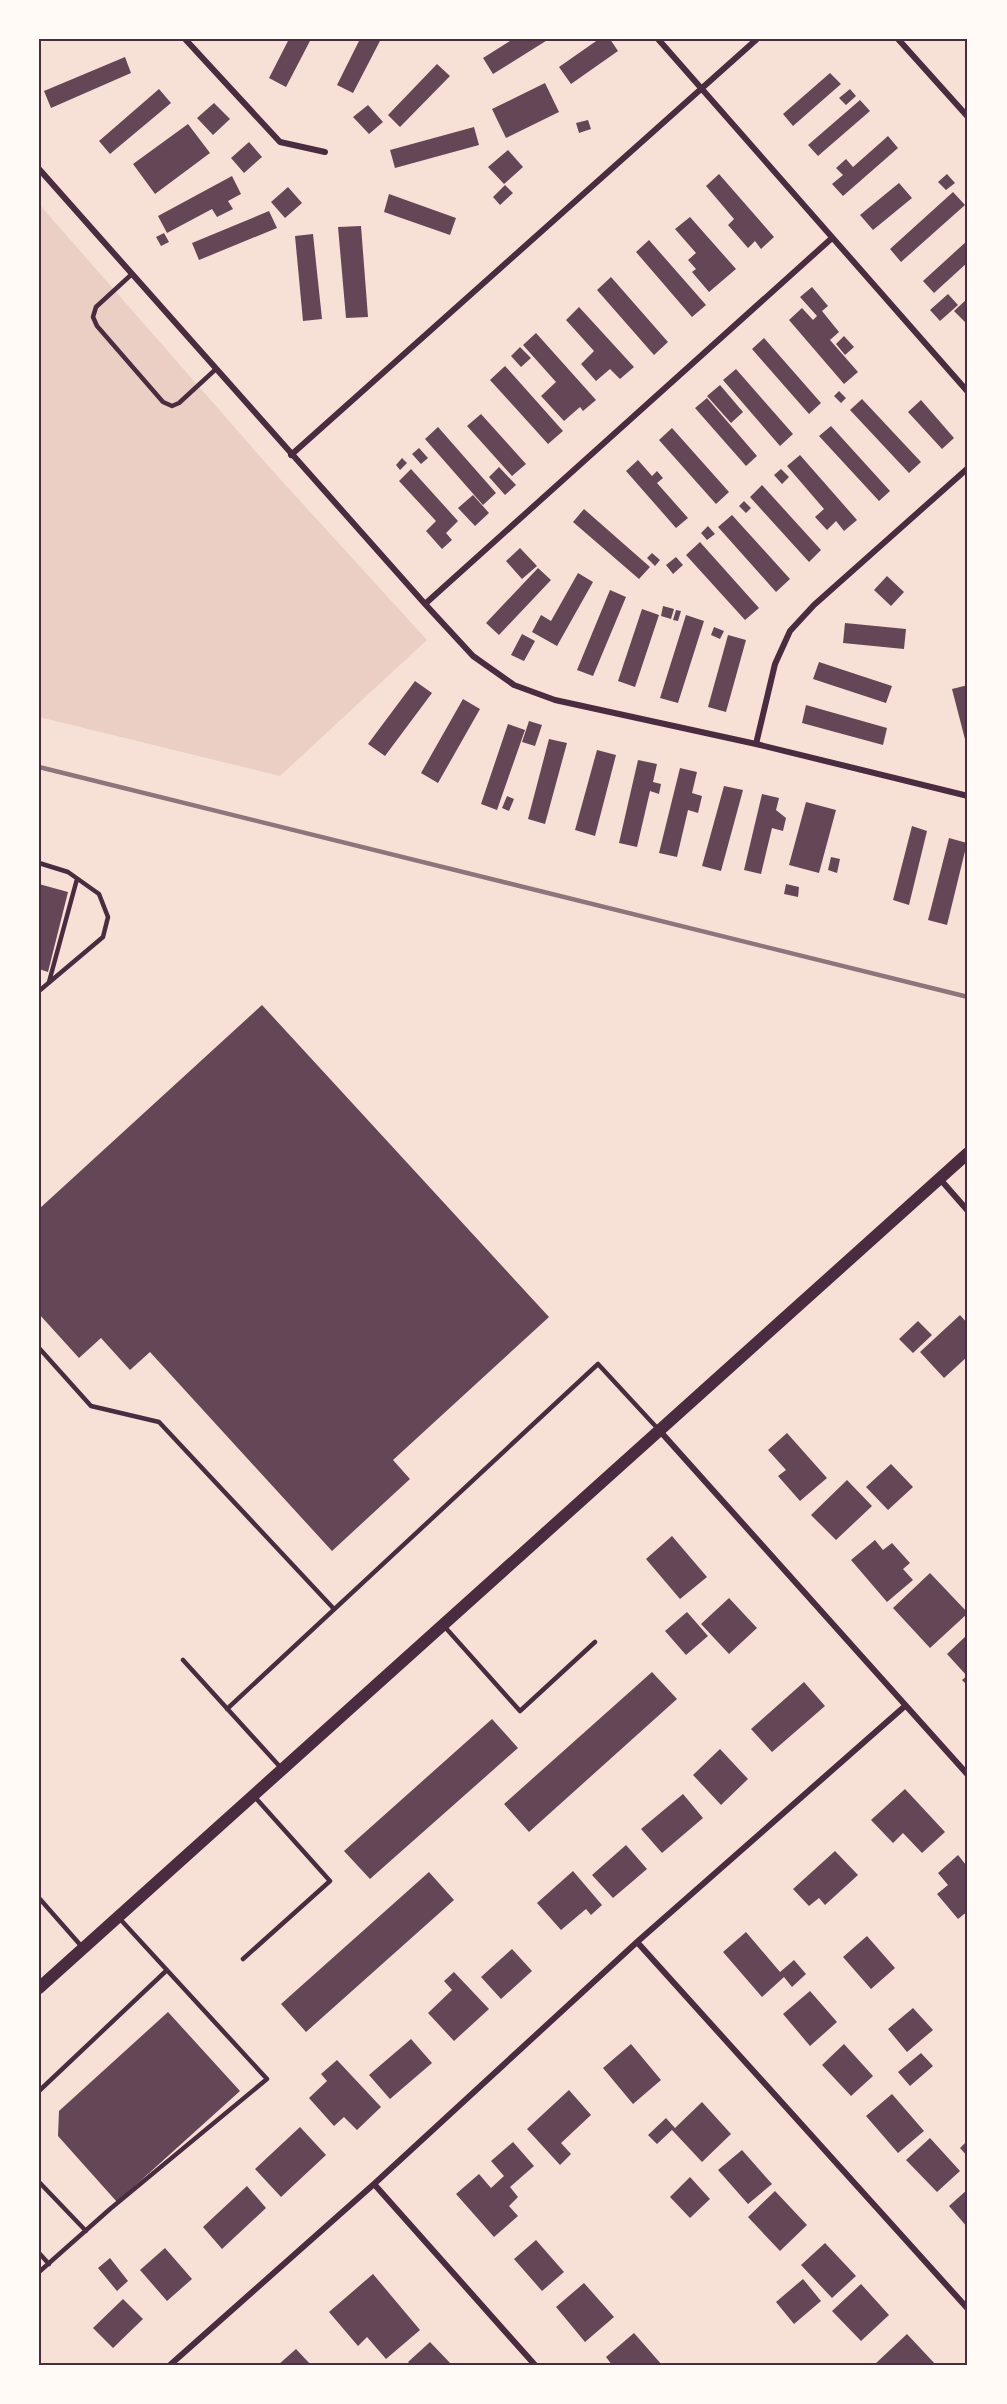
<svg xmlns="http://www.w3.org/2000/svg" width="1007" height="2404" viewBox="0 0 1007 2404" font-family="'Sofia Sans Condensed',sans-serif">
<style>
.green{fill:#ebcfc5}
.building{fill:#644757}
.lines{fill:none;stroke-linecap:round;stroke-linejoin:round}
.service{stroke:#4a2c40;stroke-width:4.5}
.minor{stroke:#4a2c40;stroke-width:6}
.secondary{stroke:#4a2c40;stroke-width:12}
.rail{stroke:#8f747c;stroke-width:4.5}
.neatline{fill:none;stroke:#4a2c40;stroke-width:2}
</style>
<rect width="100%" height="100%" fill="#f7e1d7"/>
<!-- green -->
<path class="green" d="M39,204L271,469L427,640L280,776L39,717Z"/>
<!-- building -->
<path class="building" d="M289,39H311L286,87L269,78Z
M360,39H381L353,93L337,85Z
M513,39H549L493,74L483,58Z
M599,39H610L618,51L571,84L559,67Z
M125,57L131,73L51,108L44,91Z
M437,64L450,76L400,127L388,115Z
M830,73L841,84L793,126L783,114Z
M545,83L559,112L506,138L492,109Z
M159,89L171,103L110,154L99,141Z
M850,89L856,96L846,105L839,98Z
M860,100L870,111L818,156L808,145Z
M214,103L230,119L213,135L197,118Z
M368,105L383,122L369,134L353,117Z
M588,120L591,129L579,133L576,123Z
M188,124L210,153L155,194L133,164Z
M474,127L479,145L395,168L390,150Z
M888,136L898,148L843,196L832,184L843,175L836,168L846,159L853,167Z
M249,142L262,157L244,173L231,158Z
M508,150L523,167L504,184L488,167Z
M719,174L774,237L761,249L755,241L748,248L728,225L734,219L706,186Z
M947,174L955,183L946,190L938,182Z
M232,176L241,194L228,201L233,209L217,217L212,209L167,233L158,216Z
M899,183L912,198L873,230L860,215Z
M505,185L513,193L500,205L493,197Z
M288,187L302,203L285,218L271,202Z
M953,192L965,205L901,262L890,249Z
M389,194L456,218L450,235L384,212Z
M269,211L277,228L199,260L192,243Z
M690,217L736,269L709,292L692,272L696,269L688,260L696,253L675,229Z
M361,226L368,317L346,318L338,227Z
M164,233L169,242L161,246L156,237Z
M313,234L322,319L303,321L295,236Z
M649,240L706,305L692,317L636,252Z
M968,240V262L934,293L923,281Z
M611,277L668,342L654,355L597,290Z
M812,287L828,306L822,311L839,332L830,340L858,372L844,384L789,320L802,308L813,320L817,316L800,297Z
M948,294L958,305L940,321L930,310Z
M968,298V325L954,311Z
M579,307L634,367L620,379L610,369L596,381L581,364L594,351L566,320Z
M536,333L596,400L583,411L580,407L564,421L541,396L556,382L523,345Z
M844,336L854,347L845,355L836,344Z
M764,338L821,403L809,414L752,349Z
M520,347L531,358L521,367L511,356Z
M505,366L563,431L548,444L490,380Z
M736,369L793,434L780,446L723,380Z
M720,385L743,412L731,423L707,396Z
M839,391L846,398L841,403L834,396Z
M707,398L757,456L746,466L695,408Z
M862,399L921,462L909,473L850,410Z
M921,400L954,438L942,449L908,412Z
M481,414L526,464L512,476L467,426Z
M831,426L890,491L879,501L819,436Z
M438,427L496,493L483,505L425,439Z
M672,428L729,492L716,504L659,440Z
M419,448L428,458L421,464L412,454Z
M800,455L857,520L844,531L836,521L827,530L815,517L824,509L787,466Z
M402,458L407,463L400,470L396,465Z
M638,460L652,476L657,471L663,478L657,483L688,518L676,528L626,471Z
M499,467L516,485L505,495L489,477Z
M411,469L458,521L446,533L452,540L442,549L426,531L436,521L399,481Z
M781,469L789,477L782,484L774,475Z
M762,485L821,550L809,562L750,497Z
M473,495L489,513L475,526L458,508Z
M744,501L751,508L746,513L739,506Z
M584,509L650,567L639,579L573,522Z
M732,515L790,579L776,592L718,527Z
M708,526L715,534L707,540L701,533Z
M700,542L759,608L745,620L686,555Z
M520,548L537,566L522,579L506,561Z
M652,553L660,560L655,566L647,558Z
M676,557L683,565L673,574L666,565Z
M538,568L551,580L499,635L486,623Z
M578,573L593,582L557,646L532,632L541,615L551,621Z
M887,576L904,592L891,606L874,590Z
M610,590L626,597L593,676L577,670Z
M663,606L674,609L671,619L661,616Z
M642,609L659,615L635,687L618,681Z
M676,610L681,611L678,621L673,620Z
M686,615L704,621L678,703L660,698Z
M845,623L906,629L904,649L843,643Z
M714,627L724,631L720,639L711,635Z
M522,634L535,641L524,661L511,655Z
M728,635L746,640L726,712L708,707Z
M819,662L892,686L886,703L813,679Z
M415,681L432,693L385,756L368,744Z
M968,685V746L967,747L952,689Z
M463,699L480,709L438,783L421,773Z
M806,705L887,728L883,745L802,723Z
M529,721L542,725L535,746L522,742Z
M508,724L525,730L497,810L481,804Z
M549,739L567,743L545,824L528,819Z
M597,750L616,755L595,836L575,830Z
M638,760L657,764L653,782L661,784L659,794L650,791L637,847L619,843Z
M680,768L697,772L692,793L702,796L698,813L688,810L677,857L659,853Z
M724,786L743,790L721,871L702,866Z
M762,794L779,798L776,810L786,818L783,831L772,828L761,874L744,870Z
M507,796L514,799L509,811L502,808Z
M806,802L836,810L819,873L789,865Z
M912,826L927,831L909,905L893,900Z
M949,838L967,843L947,925L928,920Z
M831,857L840,859L837,873L828,870Z
M39,884L68,892L48,972L39,969Z
M786,884L799,887L798,897L784,894Z
M262,1005L549,1317L393,1460L410,1479L332,1551L150,1352L130,1370L101,1338L79,1358L39,1314V1209Z
M960,1315L968,1324V1356L944,1378L920,1352Z
M918,1321L932,1335L913,1353L899,1339Z
M787,1433L827,1478L800,1501L778,1476L786,1470L768,1450Z
M891,1464L913,1487L888,1510L866,1487Z
M847,1480L872,1506L836,1540L811,1515Z
M672,1536L707,1577L680,1599L646,1559Z
M875,1540L883,1550L892,1543L910,1563L903,1569L913,1580L887,1602L851,1560Z
M930,1573L968,1613L930,1648L893,1608Z
M729,1598L757,1628L729,1654L701,1624Z
M687,1612L708,1636L686,1655L665,1631Z
M968,1634V1686L962,1680L967,1676L947,1654Z
M652,1672L677,1699L529,1832L504,1804Z
M804,1682L825,1706L772,1752L751,1729Z
M492,1719L518,1748L370,1879L344,1851Z
M720,1749L748,1779L721,1805L693,1775Z
M905,1789L945,1832L922,1853L903,1833L893,1843L871,1820Z
M683,1794L703,1818L662,1853L641,1829Z
M626,1845L647,1869L613,1898L592,1875Z
M835,1851L858,1875L825,1905L819,1898L809,1906L793,1889Z
M958,1855L966,1865L968,1864V1911L958,1919L937,1894L948,1885L938,1873Z
M573,1871L602,1905L591,1915L586,1909L561,1930L537,1903Z
M429,1872L454,1900L306,2032L281,2004Z
M746,1932L780,1972L794,1960L806,1974L792,1987L784,1977L762,1997L723,1952Z
M867,1936L895,1968L871,1989L843,1957Z
M512,1949L532,1971L501,1999L481,1977Z
M454,1972L489,2009L454,2041L428,2013L452,1990L444,1981Z
M810,1991L837,2022L810,2046L783,2014Z
M913,2008L933,2030L907,2052L888,2029Z
M168,2012L240,2091L117,2202L58,2136L59,2111Z
M411,2039L432,2063L390,2099L369,2075Z
M631,2044L661,2080L633,2104L603,2068Z
M844,2044L873,2076L851,2096L822,2065Z
M921,2053L933,2066L910,2086L898,2072Z
M337,2060L381,2107L357,2130L344,2117L334,2126L309,2098L327,2081L321,2074Z
M569,2090L591,2115L561,2143L571,2154L560,2165L527,2129Z
M892,2094L924,2131L898,2153L866,2116Z
M702,2102L731,2134L702,2162L672,2130L657,2144L648,2135L666,2118L675,2128Z
M300,2127L326,2155L281,2197L255,2169Z
M930,2138L960,2171L937,2192L906,2160Z
M968,2140V2157L960,2148Z
M513,2142L534,2166L510,2187L518,2197L509,2206L518,2216L494,2237L456,2194L479,2174L491,2188L504,2176L491,2161Z
M742,2150L772,2184L748,2204L718,2170Z
M690,2177L710,2199L690,2218L670,2197Z
M247,2186L266,2208L222,2249L203,2227Z
M968,2189V2228L949,2206Z
M775,2191L807,2225L780,2251L748,2217Z
M536,2240L564,2272L542,2291L514,2259Z
M825,2243L856,2276L832,2298L801,2265Z
M165,2248L192,2279L167,2301L140,2270Z
M110,2258L128,2281L117,2291L98,2268Z
M373,2274L420,2330L386,2359L367,2337L358,2346L329,2312Z
M803,2279L821,2301L794,2324L776,2302Z
M584,2283L614,2317L585,2342L556,2307Z
M861,2284L889,2315L861,2341L832,2311Z
M123,2299L143,2319L113,2348L93,2328Z
M634,2333L662,2365H612L606,2357Z
M907,2334L936,2365H874Z
M430,2342L452,2365H411L408,2362Z
M296,2349L311,2365H278Z"/>
<g class="lines">
<!-- service -->
<path class="service" d="M132,274L96,307L93,317L97,326L163,402L172,406L179,403L216,369
M39,863L68,872L99,894L108,917L103,937L39,991
M49,982L77,879
M39,1348L91,1406L159,1422L334,1609
M444,1626L520,1711L595,1642
M183,1660L282,1769
M227,1709L598,1364L659,1430
M39,1898L83,1948
M243,1959L330,1881L253,1795
M39,2091L167,1970
M39,2182L86,2231
M39,2253L49,2264
M39,2272L110,2209L267,2079L120,1919"/>
<!-- minor -->
<path class="minor" d="M185,39L280,142L325,152
M658,39L968,392
M898,39L968,117
M39,169L425,604L473,656L514,685L555,700L756,744L968,796
M291,455L757,39
M425,604L832,238
M756,744L775,664L790,631L814,605L968,468
M940,1179L968,1211
M659,1430L968,1775
M637,1942L968,2309
M374,2184L535,2365
M170,2365L374,2184L637,1942L905,1706"/>
<!-- secondary -->
<path class="secondary" d="M39,1988L968,1153"/>
<!-- rail -->
<path class="rail" d="M39,767L968,997"/>
</g>
<!-- border -->
<rect width="1007" height="2404" fill="none" stroke="#fffaf5" stroke-width="81"/>
<rect x="40" y="40" width="926" height="2324" class="neatline"/>
</svg>
